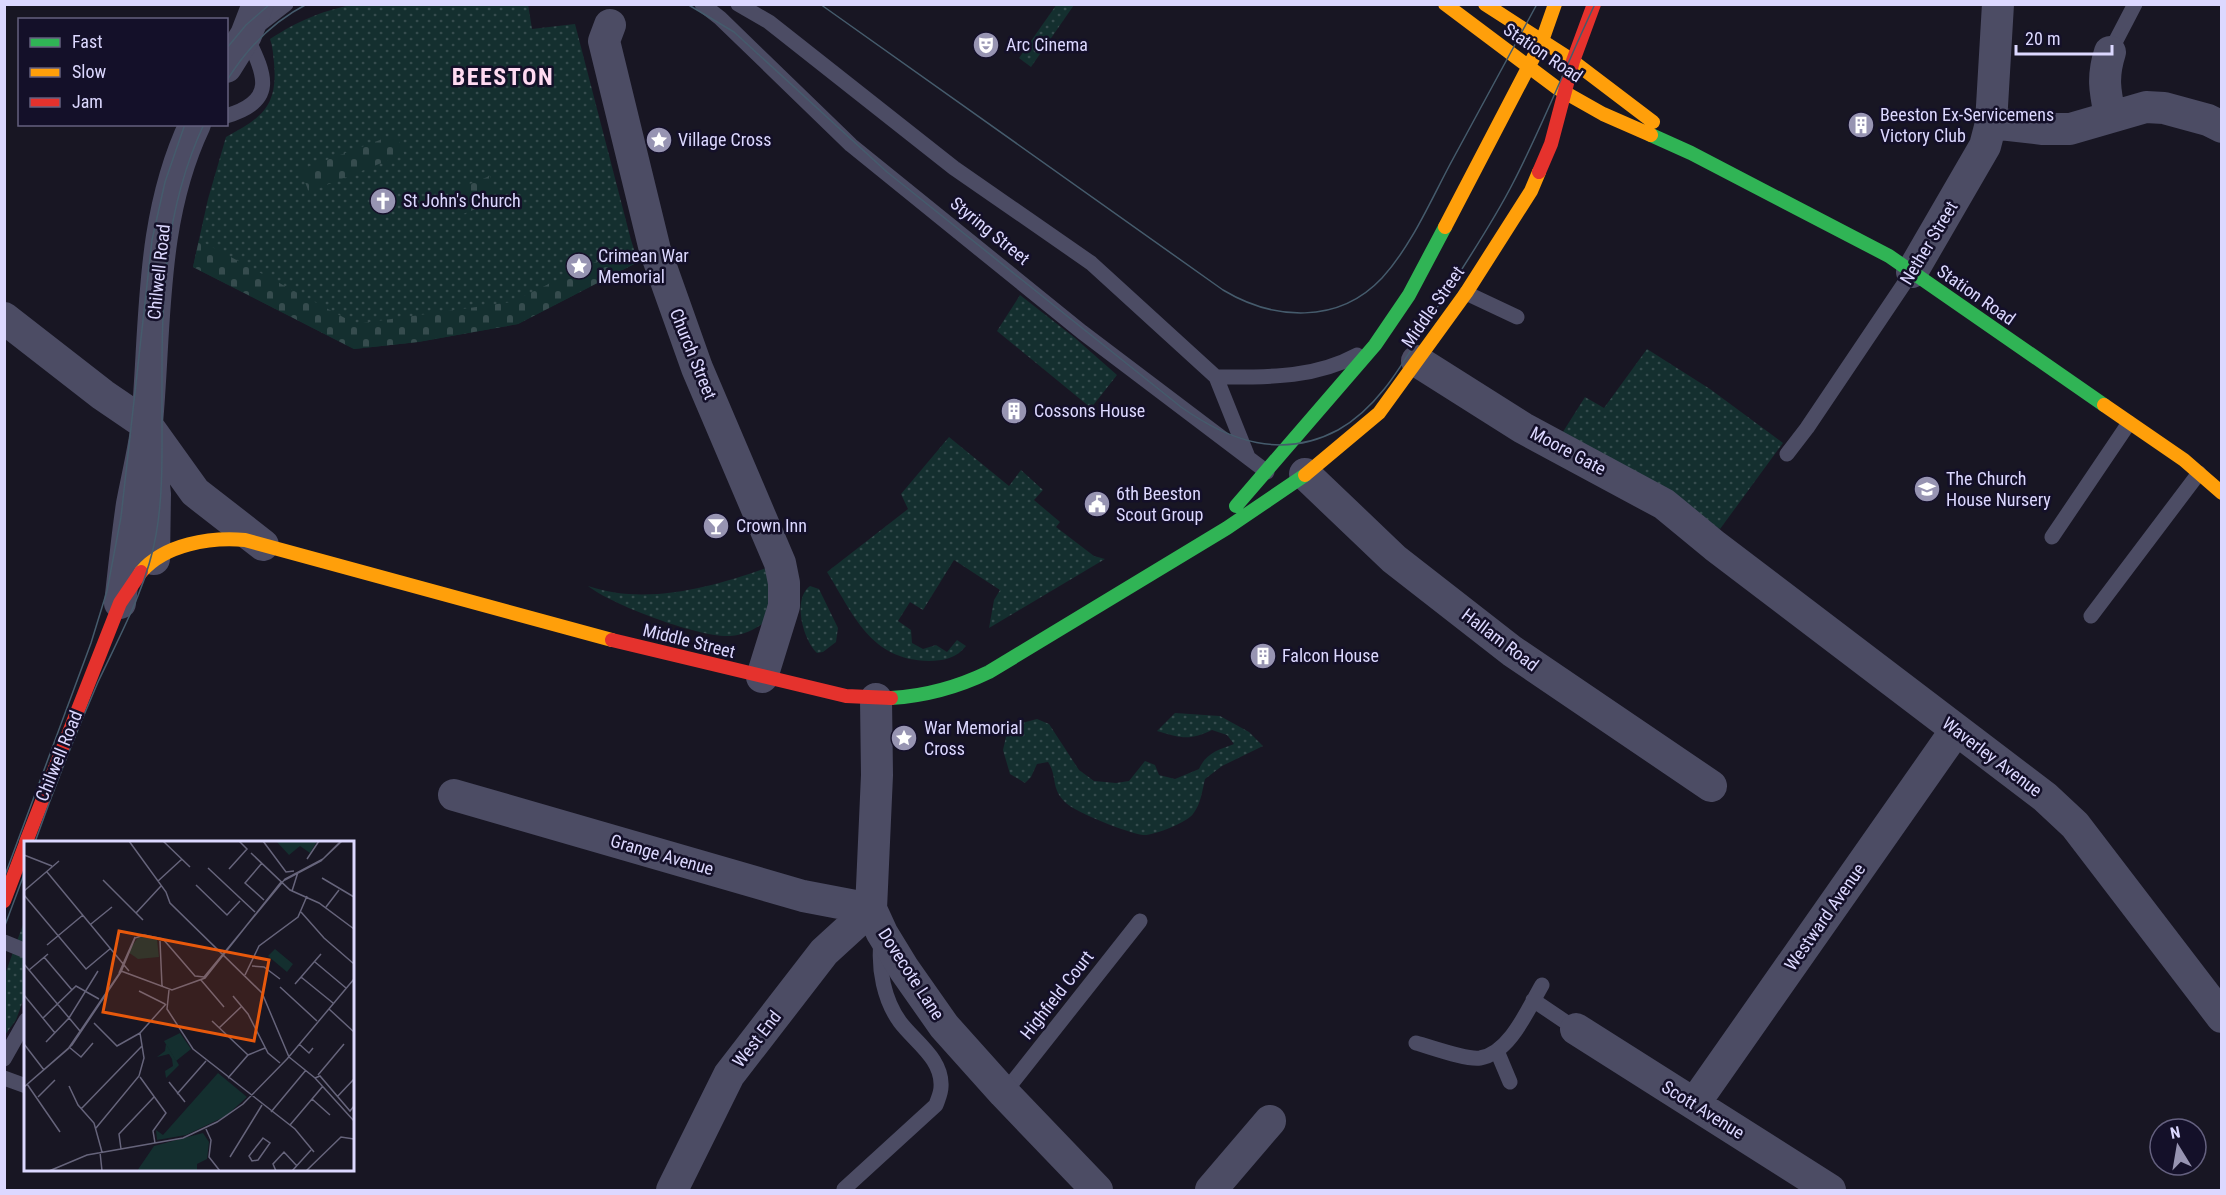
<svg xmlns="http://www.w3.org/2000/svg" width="2226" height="1195" viewBox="0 0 2226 1195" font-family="'Roboto Condensed',sans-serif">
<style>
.grass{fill:url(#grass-dots)}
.cemetery{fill:url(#cemetery-stones)}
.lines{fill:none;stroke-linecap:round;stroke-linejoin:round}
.lane{stroke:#4c4c64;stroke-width:15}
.street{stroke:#4c4c64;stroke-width:32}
.fast{stroke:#30b455;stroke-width:14}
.slow{stroke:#ff9f0a;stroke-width:14}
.jam{stroke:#e5322d;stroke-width:14}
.tram{stroke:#455b6c;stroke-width:1.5}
.labels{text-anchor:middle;stroke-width:5;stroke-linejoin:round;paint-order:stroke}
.poi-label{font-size:18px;fill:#dcd8ff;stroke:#141029;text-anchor:start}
.street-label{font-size:18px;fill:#dcd8ff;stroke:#141029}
.district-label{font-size:24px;font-weight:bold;letter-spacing:1.5px;fill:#ffdaf2;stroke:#141029}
.inset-road{fill:none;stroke:#66647b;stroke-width:1.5}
.view{fill:#e8590c;fill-opacity:0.15;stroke:#e8590c;stroke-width:3}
.inset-edge{fill:none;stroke:#dcd8ff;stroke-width:3}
</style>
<defs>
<pattern id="grass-dots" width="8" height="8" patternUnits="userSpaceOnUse" patternTransform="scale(1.5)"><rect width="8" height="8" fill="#142f2f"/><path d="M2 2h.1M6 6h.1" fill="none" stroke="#364c4e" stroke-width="1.8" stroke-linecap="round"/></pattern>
<pattern id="cemetery-stones" width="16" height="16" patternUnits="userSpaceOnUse" patternTransform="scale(1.5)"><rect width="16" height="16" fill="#142f2f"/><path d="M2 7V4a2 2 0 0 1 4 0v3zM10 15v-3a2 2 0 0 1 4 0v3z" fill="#364c4e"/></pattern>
</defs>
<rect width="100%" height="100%" fill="#181623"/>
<!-- grass -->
<path class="grass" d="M528,4L532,29L575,24L631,240L638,262L518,324L418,342L354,349L193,267L208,199L226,137C262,118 278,106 274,63C273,55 273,47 270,39C298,21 319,12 351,5Z
M1057,4L1074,5L1031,67L1019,58Z
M1020,295L1075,338L1117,375L1091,408L997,331Z
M1647,349L1710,389L1783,443L1720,529L1561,435L1585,397L1604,408Z
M949,437L1009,486L1021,470L1043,490L1034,500L1060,522L1056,527L1094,556L1105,559L989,628L994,600L1000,590L954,560L923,610L910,602L898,621L911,630L912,643L923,649L936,645L947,652L957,640L966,646C957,658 943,661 929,661C870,660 854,615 827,572L908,509L901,494Z
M769,567L774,593L764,623C753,630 744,635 730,636C700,638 612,605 588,586C646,606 714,587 769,567Z
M810,586L819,589L838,628L836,642L823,652L817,653C803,640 792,599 810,586Z
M1175,713L1220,716L1249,732L1263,746L1222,766L1205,779C1202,791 1201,804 1193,814C1188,822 1153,836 1143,835C1128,833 1077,813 1066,803C1050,788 1058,777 1048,762L1037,764L1031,777L1025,783L1010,774L1003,750L1006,737L1018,724L1037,719L1049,724L1079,770L1094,781L1116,783L1129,781L1145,761L1155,765L1159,775L1175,779L1199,769C1206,753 1218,750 1234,744L1227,735L1212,730C1190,741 1180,738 1157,731Z
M25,919V995L16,1020L5,1035L4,977Z"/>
<!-- cemetery -->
<path class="cemetery" d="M396,134L404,154L309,192L300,170Z
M490,176L496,201L458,216L449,192Z
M199,240L356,324L511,302L595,262H638L518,324L418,342L354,349L193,267Z"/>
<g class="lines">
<!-- lane -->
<path class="lane" d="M702,4L720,18L851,145L1082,332L1267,472
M738,4L769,22L954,168L1091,263L1216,377L1248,457
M2110,52L2135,4
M226,116C279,101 264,73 246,35L286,4
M1466,293L1517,317
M1216,377C1265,377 1313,379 1357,355
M1787,454L1807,428L1912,272
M2052,537L2129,423
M2091,616L2199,473
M4,942L26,951
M1533,1000L1576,1029
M1416,1043C1431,1047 1466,1060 1480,1058C1510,1053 1528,1009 1542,985
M1497,1051L1510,1082
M4,1059L26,1020
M4,1078L26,1086
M1004,1093L1140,921
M844,1189L936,1105C938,1099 941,1093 941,1087C943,1059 915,1042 900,1022C884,1000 878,969 881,942"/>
<!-- street -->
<path class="street" d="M610,25L604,41L655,250L697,368L780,563L784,583V606L762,677
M226,67L246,35L258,4
M2110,116C2105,91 2102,77 2110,52
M1991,123L2043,129H2070L2146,107L2164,108L2208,120L2222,127
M1912,272L1985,146L1991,123L1998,4
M4,318L103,395L147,425L195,492L263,545
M1417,361L1523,428L1664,504L1715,546L2045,797L2075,825L2222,1017
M151,459L155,494L154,559
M1305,474L1394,559L1512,651L1711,786
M120,603C124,570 127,537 132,504C137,477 144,450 147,423C156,322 150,219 195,124
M876,699L877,775L871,909L882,933L904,969L944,1026L1004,1093L1097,1190
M454,795L803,896L871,909
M1576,1029L1830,1190
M1694,1104L1956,730
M672,1190L729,1075L824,952L871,909
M1211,1190L1270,1121"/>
<!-- fast -->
<path class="fast" d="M1651,135L1691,153L1889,256L2104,405
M1236,506L1375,345L1409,295L1445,227
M891,698C926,696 958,687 989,672L1227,528L1305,475"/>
<!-- slow -->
<path class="slow" d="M1445,4L1557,88L1603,114L1651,135
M1485,4L1570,59L1653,122
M1445,227L1542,41L1555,4
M2104,405L2184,460L2222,493
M1305,475L1379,413L1466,293L1531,191L1539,172
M141,572C165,544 210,537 245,540L612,640"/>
<!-- jam -->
<path class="jam" d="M1539,172L1551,144L1573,61L1594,4
M612,640L846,696L891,698
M26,842L120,603L141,572
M4,901L26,843"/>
<!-- tram -->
<path class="tram" d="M687,4L734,32L887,172L1181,407C1229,441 1282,460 1338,430C1381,406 1405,359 1430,319C1458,274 1489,230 1513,183C1543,125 1567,63 1595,4
M820,4L1223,290C1273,320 1338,325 1382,278C1413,244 1432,197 1454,157C1482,106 1509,55 1537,4
M226,49L246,25L270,4
M226,82C246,49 272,22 307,4
M35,842C54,788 75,735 98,682C120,635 147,587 156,535C163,496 162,457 162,418C162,314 159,221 204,124
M4,878L91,643L107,591L121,517L152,240L165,182L185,124
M4,928L26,869"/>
</g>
<!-- icons -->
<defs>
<symbol id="theatre-disc" viewBox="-11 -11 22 22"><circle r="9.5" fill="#9794b2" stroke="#141029"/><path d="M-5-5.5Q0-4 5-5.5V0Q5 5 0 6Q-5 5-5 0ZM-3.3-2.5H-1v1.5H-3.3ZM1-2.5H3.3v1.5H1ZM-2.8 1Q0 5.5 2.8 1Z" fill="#fff"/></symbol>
<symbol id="building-disc" viewBox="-11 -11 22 22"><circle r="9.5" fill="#9794b2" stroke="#141029"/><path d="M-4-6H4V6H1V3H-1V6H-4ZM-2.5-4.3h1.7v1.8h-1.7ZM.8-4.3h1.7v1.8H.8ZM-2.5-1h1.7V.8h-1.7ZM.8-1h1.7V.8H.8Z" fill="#fff"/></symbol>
<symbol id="sight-disc" viewBox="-11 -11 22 22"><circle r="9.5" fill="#9794b2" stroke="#141029"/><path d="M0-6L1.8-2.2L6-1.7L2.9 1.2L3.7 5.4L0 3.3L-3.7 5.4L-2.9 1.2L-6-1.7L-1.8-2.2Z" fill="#fff"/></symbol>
<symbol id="church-disc" viewBox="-11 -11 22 22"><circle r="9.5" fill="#9794b2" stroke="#141029"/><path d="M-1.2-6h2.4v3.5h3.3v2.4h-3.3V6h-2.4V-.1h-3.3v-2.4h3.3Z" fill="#fff"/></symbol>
<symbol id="school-disc" viewBox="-11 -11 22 22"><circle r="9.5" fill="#9794b2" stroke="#141029"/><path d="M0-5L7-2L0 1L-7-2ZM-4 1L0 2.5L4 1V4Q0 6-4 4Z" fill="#fff"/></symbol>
<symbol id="civic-disc" viewBox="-11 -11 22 22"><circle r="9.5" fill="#9794b2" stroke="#141029"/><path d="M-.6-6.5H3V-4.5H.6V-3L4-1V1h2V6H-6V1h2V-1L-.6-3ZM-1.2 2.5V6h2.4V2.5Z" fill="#fff"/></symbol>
<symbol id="bar-disc" viewBox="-11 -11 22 22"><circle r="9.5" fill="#9794b2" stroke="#141029"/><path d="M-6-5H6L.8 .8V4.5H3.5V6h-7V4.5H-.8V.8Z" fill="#fff"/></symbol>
</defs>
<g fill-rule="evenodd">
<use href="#theatre-disc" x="971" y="30" width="30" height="30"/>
<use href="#building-disc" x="1846" y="110" width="30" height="30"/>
<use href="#sight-disc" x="644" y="125" width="30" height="30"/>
<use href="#church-disc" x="368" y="186" width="30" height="30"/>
<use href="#sight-disc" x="564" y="251" width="30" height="30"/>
<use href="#building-disc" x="999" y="396" width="30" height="30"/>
<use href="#school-disc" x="1912" y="474" width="30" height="30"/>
<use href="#civic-disc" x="1082" y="489" width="30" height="30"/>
<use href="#bar-disc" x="701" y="511" width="30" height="30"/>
<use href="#building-disc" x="1248" y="641" width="30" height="30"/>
<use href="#sight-disc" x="889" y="723" width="30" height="30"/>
</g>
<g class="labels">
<!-- poi labels -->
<g class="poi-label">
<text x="1006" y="51">Arc Cinema</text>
<text x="1880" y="121">Beeston Ex-Servicemens<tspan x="1880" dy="21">Victory Club</tspan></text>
<text x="678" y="146">Village Cross</text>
<text x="403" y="207">St John's Church</text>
<text x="598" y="262">Crimean War<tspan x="598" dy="21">Memorial</tspan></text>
<text x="1034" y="417">Cossons House</text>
<text x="1946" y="485">The Church<tspan x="1946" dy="21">House Nursery</tspan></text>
<text x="1116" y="500">6th Beeston<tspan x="1116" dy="21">Scout Group</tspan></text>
<text x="736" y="532">Crown Inn</text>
<text x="1282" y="662">Falcon House</text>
<text x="924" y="734">War Memorial<tspan x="924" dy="21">Cross</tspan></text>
</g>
<!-- street labels -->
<g class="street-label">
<text transform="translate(1543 53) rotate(34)" y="6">Station Road</text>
<text transform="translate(990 231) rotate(39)" y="6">Styring Street</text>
<text transform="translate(1929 243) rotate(-59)" y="6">Nether Street</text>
<text transform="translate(159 272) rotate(-84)" y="6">Chilwell Road</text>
<text transform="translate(1976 295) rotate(35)" y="6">Station Road</text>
<text transform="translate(1433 307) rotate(-55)" y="6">Middle Street</text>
<text transform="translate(693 354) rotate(68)" y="6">Church Street</text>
<text transform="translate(1568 451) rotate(28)" y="6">Moore Gate</text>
<text transform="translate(1500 640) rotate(37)" y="6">Hallam Road</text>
<text transform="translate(689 641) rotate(14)" y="6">Middle Street</text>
<text transform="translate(59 756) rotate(-68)" y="6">Chilwell Road</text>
<text transform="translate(1992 757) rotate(37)" y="6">Waverley Avenue</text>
<text transform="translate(662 855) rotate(16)" y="6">Grange Avenue</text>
<text transform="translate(1825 917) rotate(-55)" y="6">Westward Avenue</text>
<text transform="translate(911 974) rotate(57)" y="6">Dovecote Lane</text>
<text transform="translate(1057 995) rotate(-52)" y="6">Highfield Court</text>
<text transform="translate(757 1039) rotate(-52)" y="6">West End</text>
<text transform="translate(1703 1110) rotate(32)" y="6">Scott Avenue</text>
</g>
<!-- district labels -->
<g class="district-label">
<text x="503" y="85">BEESTON</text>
</g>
</g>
<!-- overview -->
<g transform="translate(24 841)">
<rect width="330" height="330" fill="#181623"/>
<path d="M115,95L133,99L135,116L114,118L104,111ZM142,203L155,224L142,237L141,230L149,225L148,218L145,213L133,216L141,210Z" fill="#142f2f"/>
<path d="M252,0H293L286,12L276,5L265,14ZM251,108L269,123L263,131L244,115ZM156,192L167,208L152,220L140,200ZM194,232L223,256L202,275L162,294L133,299L132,289L139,294ZM179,292L185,301L183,318L173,323V330H113L130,305Z" fill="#142f2f"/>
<path class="inset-road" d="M105,0L142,51L146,62L238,152L265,216M139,0L166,26M239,0L262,31L270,30M227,12L266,49L295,62L330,88M0,14L28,25M283,18L295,0M238,22L221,42L240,59M184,27L231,71M205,28L223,8L215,0M23,31L105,130M298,37L330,56M79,39L119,79M134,40L158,18M172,44L203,74L216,60M0,50L35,20M268,50L274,31M0,54L62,128L87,107M302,66L315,49M277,71L300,97L330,123M112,72L137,45M67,83L88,66M136,100L138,145M23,104L59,74M20,116L48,149M291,121L322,147M0,123L56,190M228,125L240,126L256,138M5,129L24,113M186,129L199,113M95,132L111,96M221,134L235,105L274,76L283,55M277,136L309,162M177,139L200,166M271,143L297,113M256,146L293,180M145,149L143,168L169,208L271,288L290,311M115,150L141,163M0,154L31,192M209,155L224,173L244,212L256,222M305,168L330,191M19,177L52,145L75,158M188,180L224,214M70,182L93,205L116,192M195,187L218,165M22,201L45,177L74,130M0,203L20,229M275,203L285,212L289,207M45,206L57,216L69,202M265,216L291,237L330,280M294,234L320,203M116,236L142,272L129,290L131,302M204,237L224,214L241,207M291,237L296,235L326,270L330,265M145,241L161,261M3,243L36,291M45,245L54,264L70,282L78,311M0,246L44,208L97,130L148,149L181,137L257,41L297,20L317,0M0,246L48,204L97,131L111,97L120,94L139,98L171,135L180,136L261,38L299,18L318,0M153,253L182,220M14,256L31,239M313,256L330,238M288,258L306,274M57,268L118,205M247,271L282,229M266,284L299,245M72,287L115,235L120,217L116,192L142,163M182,288L187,299L185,316L196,330M239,297L246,302L234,319L228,320L225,315ZM97,308L95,293L130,256M76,311L78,330M206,316L238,264M25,330L63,314L159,297L193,281L219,263L263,218L330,138M252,330L249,323L260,311L273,325M268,330L287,309M282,330L317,296L330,298"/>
<path class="view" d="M95,90L245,119L230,200L79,171Z"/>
<rect width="330" height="330" class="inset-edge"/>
</g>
<!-- border -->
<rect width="2226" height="1195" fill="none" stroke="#dcd8ff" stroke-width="12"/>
<!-- legend -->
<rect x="18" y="18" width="210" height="108" fill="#141029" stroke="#64607f" stroke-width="1.5"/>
<rect x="30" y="38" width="30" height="9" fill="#30b455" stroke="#64607f" stroke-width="1.5"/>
<text x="72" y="48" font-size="18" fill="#dcd8ff">Fast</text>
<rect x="30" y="68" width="30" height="9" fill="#ff9f0a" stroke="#64607f" stroke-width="1.5"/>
<text x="72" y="78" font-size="18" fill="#dcd8ff">Slow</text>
<rect x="30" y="98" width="30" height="9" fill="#e5322d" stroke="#64607f" stroke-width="1.5"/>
<text x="72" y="108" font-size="18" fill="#dcd8ff">Jam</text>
<!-- north arrow -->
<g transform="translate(2178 1147) rotate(349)"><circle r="28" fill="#141029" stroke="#64607f" stroke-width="1.5"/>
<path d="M0-4.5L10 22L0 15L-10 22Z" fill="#9794b2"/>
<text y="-9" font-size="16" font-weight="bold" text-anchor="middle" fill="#dcd8ff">N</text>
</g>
<!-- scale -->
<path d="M2016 45v9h96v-9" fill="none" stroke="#dcd8ff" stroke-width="3"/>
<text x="2025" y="45" font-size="18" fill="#dcd8ff" stroke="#141029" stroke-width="4.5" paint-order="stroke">20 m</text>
</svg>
